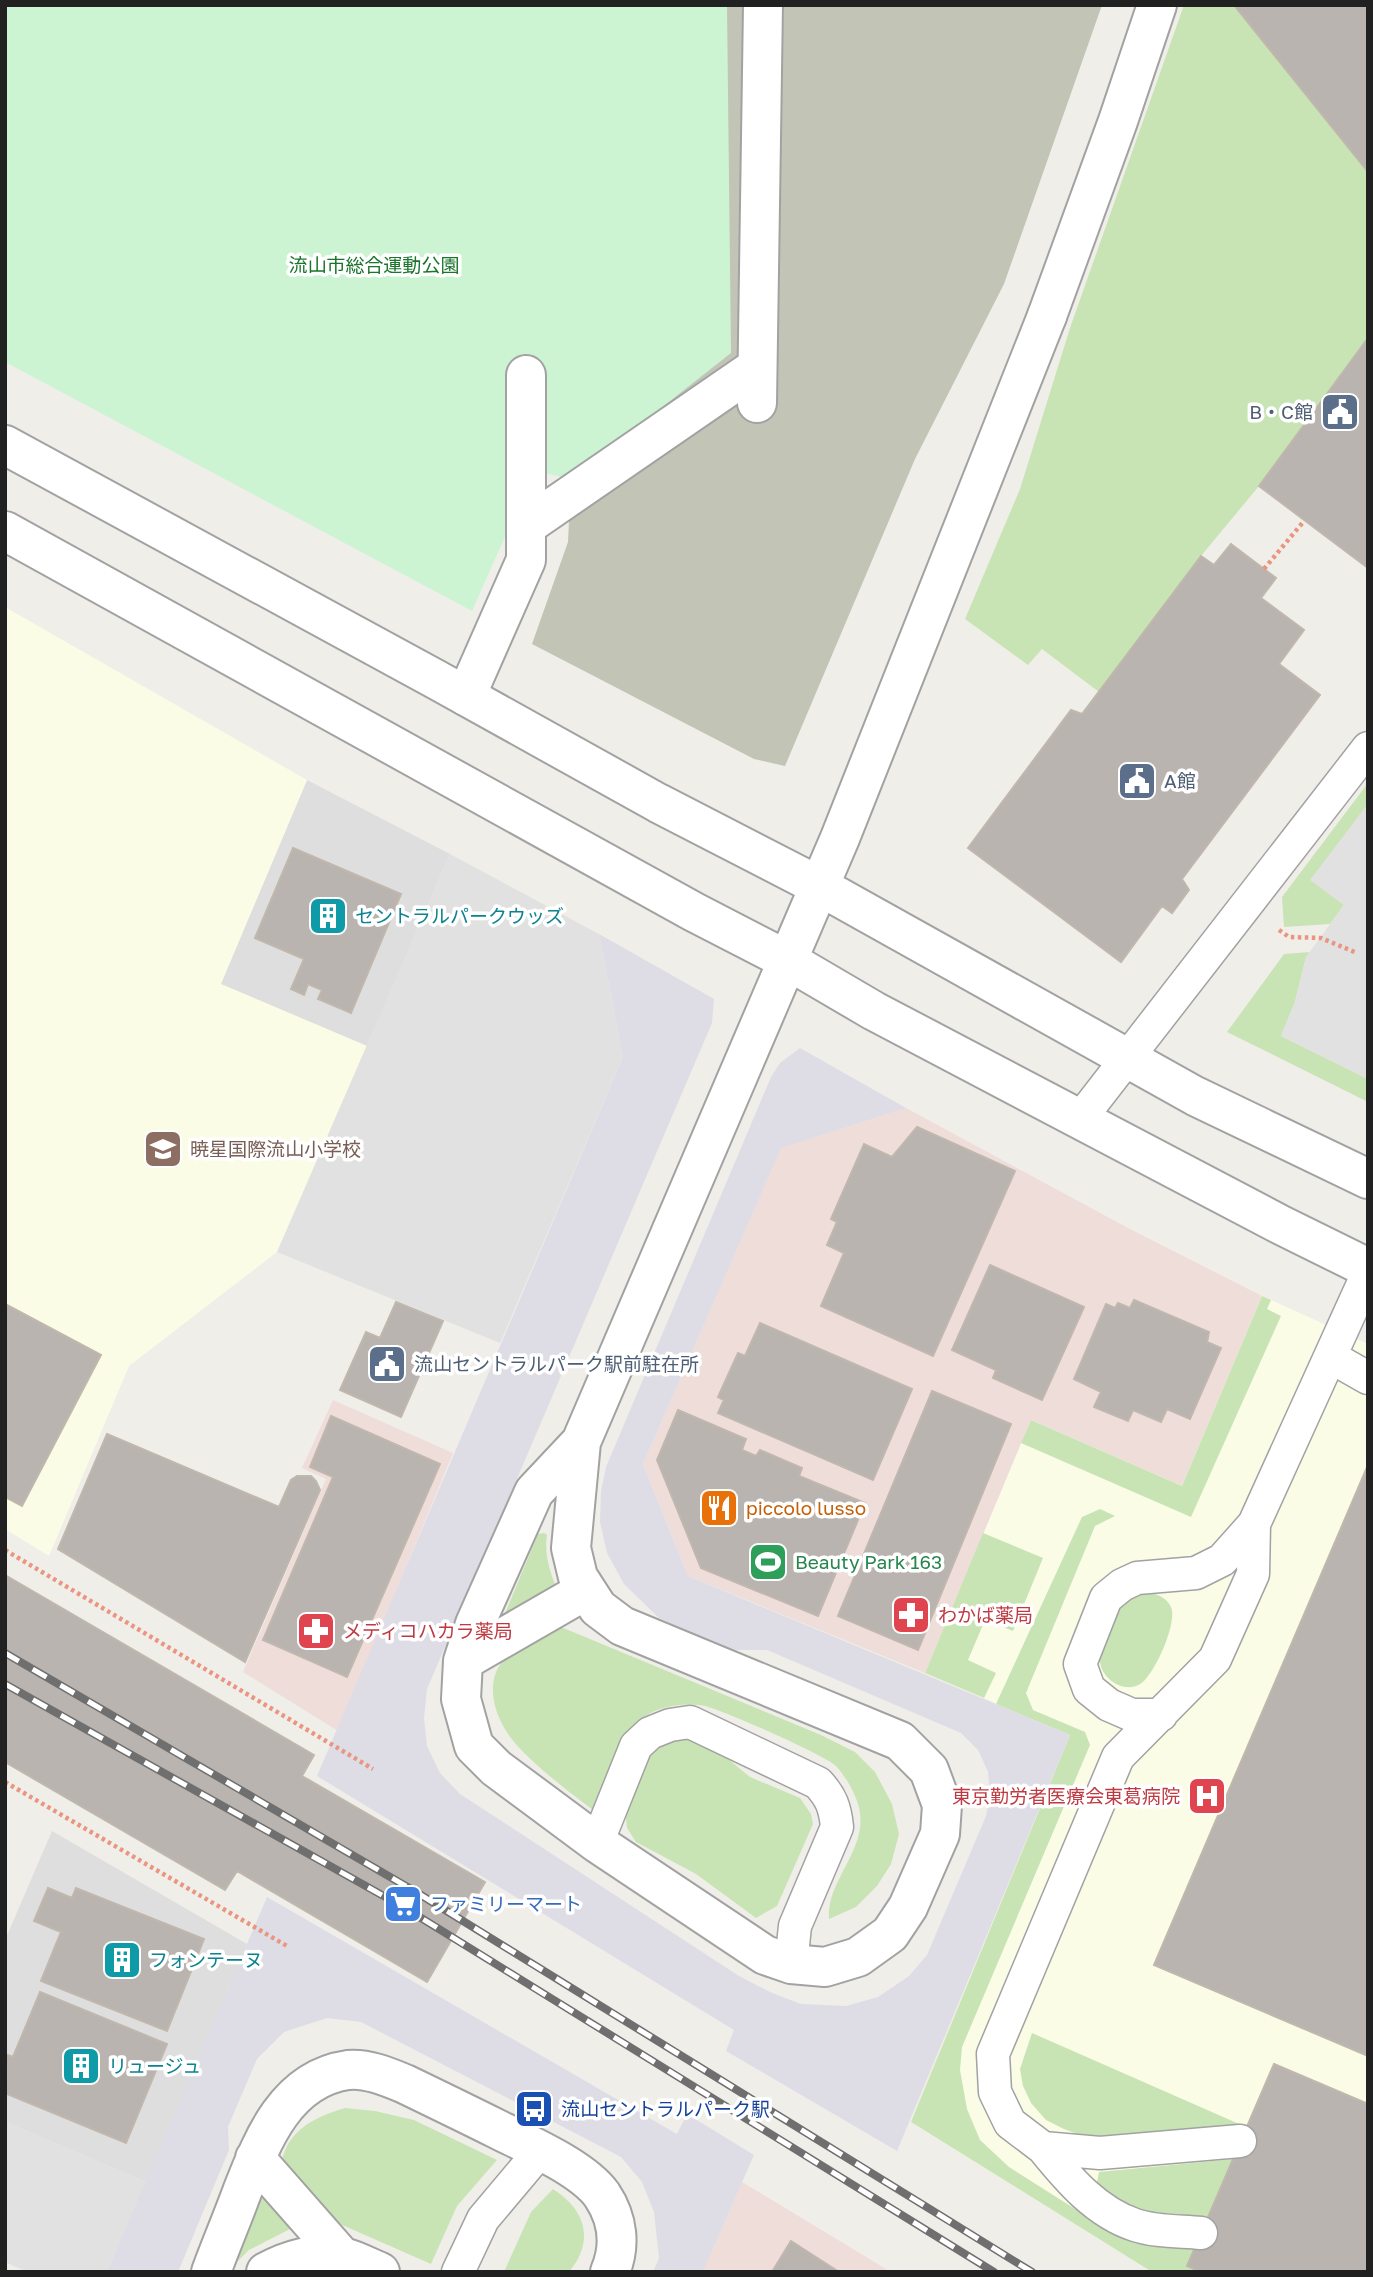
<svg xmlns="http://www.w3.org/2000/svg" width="1373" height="2277" viewBox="0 0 1373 2277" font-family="'Golos Text','Noto Sans JP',sans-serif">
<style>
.residential{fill:#dfdede}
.commercial{fill:#efddda}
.education{fill:#fafce6}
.construction{fill:#c2c4b5}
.grass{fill:#c8e4b5}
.park{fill:#ccf4d3}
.parking{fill:#e1e1e1}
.plaza{fill:#dedde6}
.building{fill:#b9b4af;stroke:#c0b7ad;stroke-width:2}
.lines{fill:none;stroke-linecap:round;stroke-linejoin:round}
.service-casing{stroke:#a2a2a2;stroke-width:35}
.minor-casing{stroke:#a2a2a2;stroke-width:42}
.tertiary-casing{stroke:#a2a2a2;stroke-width:42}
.path{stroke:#ea9580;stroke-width:4.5;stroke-dasharray:3.5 3.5;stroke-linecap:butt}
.service{stroke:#fff;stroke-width:32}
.minor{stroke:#fff;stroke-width:38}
.tertiary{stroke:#fff;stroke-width:38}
.rail-casing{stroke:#6f6f6f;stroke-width:8}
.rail{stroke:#fff;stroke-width:5;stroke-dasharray:16;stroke-linecap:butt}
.labels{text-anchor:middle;stroke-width:7;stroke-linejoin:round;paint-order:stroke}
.park-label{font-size:19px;fill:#19752a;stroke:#fff}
.service-label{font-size:19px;fill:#4e5e75;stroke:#fff;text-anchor:start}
.culture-label{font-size:19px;fill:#0d838f;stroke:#fff;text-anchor:start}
.education-label{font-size:19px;fill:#785e54;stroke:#fff;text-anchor:start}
.food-label{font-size:19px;fill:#c56008;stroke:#fff;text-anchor:start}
.leisure-label{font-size:19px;fill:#27864d;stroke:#fff;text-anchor:start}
.health-label{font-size:19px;fill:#be3a42;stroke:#fff;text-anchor:start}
.shop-label{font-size:19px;fill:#366cbe;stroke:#fff;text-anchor:start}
.transit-label{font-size:19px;fill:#164399;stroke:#fff;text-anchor:start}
</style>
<rect width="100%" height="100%" fill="#f0eee9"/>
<!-- residential -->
<path class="residential" d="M307,780L450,854L367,1046L220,984Z
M52,1831L247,1944L146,2182L5,2122V1940Z"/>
<!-- commercial -->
<path class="commercial" d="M906,1108L1128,1228L1262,1296L1182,1486L1031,1420L925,1673L688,1576L643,1464L781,1147Z
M333,1400L453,1453L338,1731L243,1672L326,1479L302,1468Z
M742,2182L891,2272H703Z"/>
<!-- education -->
<path class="education" d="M5,607L307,780L221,984L367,1046L277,1252L129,1366L49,1556L5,1529Z
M1262,1296L1368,1344V2272H1152L911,2122L1070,1735L925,1673L1031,1420L1182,1486Z"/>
<!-- construction -->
<path class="construction" d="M725,5H1102L1004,284L915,459L785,766L754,759L532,644L568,542L571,479Z"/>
<!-- grass -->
<path class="grass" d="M1184,5H1234L1368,172V338L1259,486L1201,556L1099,692L1042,649L1028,665L965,619L1020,489L1070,328Z
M1368,783V804L1311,880L1344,905L1330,924L1284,927L1282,897Z
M1310,952L1306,957L1295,1002L1281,1036L1368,1079V1102L1227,1032L1284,954Z
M1262,1296L1271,1300L1267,1309L1281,1316L1191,1517L1021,1443L1031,1420L1182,1486Z
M1100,1509L1115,1516L1095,1526L1026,1693L1033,1710L1085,1732L1090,1745L962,2047L960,2070L967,2109L980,2140L1009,2167L1102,2226L1195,2248L1201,2272H1152L911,2122L1070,1735L996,1704L1082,1517Z
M544,1533L547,1535C544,1555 550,1571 557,1590L507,1614L506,1611L538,1534Z
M983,1533L1043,1558L1013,1631L985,1620L968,1660L996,1673L984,1698L925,1673Z
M1145,1591C1155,1594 1166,1596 1171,1607C1178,1622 1154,1676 1140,1684C1123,1695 1097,1676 1100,1656C1102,1642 1119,1612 1125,1596Z
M561,1627L821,1735L855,1752L875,1772L892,1804L899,1834L891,1864L877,1886L856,1907L829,1919C826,1880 869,1849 859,1808C856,1794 846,1777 836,1766C827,1756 715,1706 700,1705C682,1703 659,1706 644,1717C620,1735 605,1783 593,1810C569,1792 524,1758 508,1734C493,1712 485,1681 504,1659C513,1649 547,1635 561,1627Z
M687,1736L711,1745L750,1777L800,1798L811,1814L813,1824L777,1906L756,1918L696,1874L636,1842L627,1828L625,1808L645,1759L656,1745Z
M1032,2033L1246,2127L1095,2141L1064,2129L1046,2120L1031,2103L1023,2086L1020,2069Z
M345,2108L375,2111L414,2120L497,2160L457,2206L431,2264L340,2224L281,2167C285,2131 314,2117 345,2108Z
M1233,2159L1208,2217L1155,2215L1102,2193L1096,2187L1099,2172Z
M553,2189C586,2210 595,2241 569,2272H504L531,2212Z
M260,2196L272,2200L292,2228L249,2250L232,2267Z"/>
<!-- park -->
<path class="park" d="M5,5H727L731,353L571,479L534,471L472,611L5,362Z"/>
<!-- parking -->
<path class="parking" d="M1368,804V1079L1281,1036L1295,1002L1306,957L1344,905L1310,880Z
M450,854L599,934L623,1057L500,1343L277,1252Z
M5,2122L146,2182L107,2272H27L5,2262Z"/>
<!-- plaza -->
<path class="plaza" d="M599,934L714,999L712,1023L427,1689L424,1718L427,1746L440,1773L460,1794L739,1976L770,1992L801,2004L846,2006L878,1997L909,1976L927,1955L986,1816L990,1795L988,1772L978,1750L961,1733L767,1650H728L659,1618L624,1584L607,1553L600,1522L601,1491L606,1467L771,1077L780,1063L800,1048L906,1108L781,1148L643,1464L688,1576L1070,1735L897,2151L726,2051L734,2030L317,1776L623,1057Z
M267,1897L677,2134L687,2114L754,2155L703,2272H653L659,2258L654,2212L642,2182L621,2157L361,2022L327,2018L284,2032L257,2059L228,2127L229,2150L178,2272H107Z"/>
<!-- building -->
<path class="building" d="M1234,5H1368V172Z
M1368,338V568L1259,486Z
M1231,544L1276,578L1261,598L1304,630L1279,664L1320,695L1182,879L1189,890L1172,913L1162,906L1121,962L968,848L1071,710L1082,714L1201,556L1214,565Z
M293,848L401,894L351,1013L318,999L322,990L308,984L304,995L291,989L304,959L255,938Z
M917,1127L1015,1171L933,1356L821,1306L844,1253L827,1245L837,1222L831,1219L864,1144L892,1157Z
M990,1265L1084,1307L1042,1400L993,1378L996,1370L952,1350Z
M1134,1300L1209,1332L1207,1342L1221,1348L1190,1419L1167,1409L1161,1422L1133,1410L1128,1421L1094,1407L1101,1392L1074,1379L1106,1304L1115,1308L1118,1303L1130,1308Z
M396,1302L443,1321L401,1417L340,1390L366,1332L380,1338Z
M5,1304L101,1355L22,1506L5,1497Z
M760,1323L912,1389L873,1480L718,1413L724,1400L718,1397L738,1353L745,1356Z
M932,1391L1011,1424L918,1650L838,1616Z
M678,1410L746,1439L742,1450L756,1456L760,1450L802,1468L799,1476L865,1503L818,1616L701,1568L657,1460Z
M331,1416L440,1464L347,1677L263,1640L333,1477L310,1467Z
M107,1434L279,1507L291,1480L297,1476H311L316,1481L320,1490L245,1662L58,1549Z
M1368,1465V2056L1154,1965Z
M5,1575L314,1755L302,1776L485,1882L427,1982L237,1871L225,1890L5,1762Z
M48,1888L72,1898L76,1888L204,1939L167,2031L41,1981L61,1932L34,1921Z
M40,1992L167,2044L126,2143L5,2093L7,2076L5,2054L13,2057Z
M1274,2064L1368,2104V2272H1201L1187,2266Z
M791,2241L839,2272H772Z"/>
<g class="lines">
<defs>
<path id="service" d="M1080,1119L1368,748
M1331,1357L1368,1378
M1161,1715H1132L1109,1705L1089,1689L1080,1664L1106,1598L1122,1585L1137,1578L1196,1573L1222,1560L1254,1524L1368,1273
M597,1843L636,1746L650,1733L670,1725L690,1722L818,1783C831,1797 835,1807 837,1827L795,1926L791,1964
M1240,2141L1100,2153L1043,2148L1010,2123L995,2092L993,2054L1118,1757L1215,1659L1253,1574L1254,1524
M1043,2148C1068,2179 1096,2212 1135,2225C1156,2232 1180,2231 1201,2233
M458,2272L483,2219L541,2150"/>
<path id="minor" d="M1047,316L1118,121L1157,5
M757,403L763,5
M526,526L757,367
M466,696L526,560V375"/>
<path id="tertiary" d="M5,445L437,680L658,803L819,886L1195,1096L1368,1179
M5,531L694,912L787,960L874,1011L1281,1225L1368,1268
M581,1442L534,1492L475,1624L463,1661L461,1699L474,1746L496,1768L597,1843L765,1955L791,1964L825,1967L858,1957L890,1934L908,1907L940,1834L942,1805L929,1770L900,1741L622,1626L598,1608L578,1577L571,1548L581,1442L840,838L1047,316
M463,1661L586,1590
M255,2158L342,2257
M211,2272C221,2245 232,2219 242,2192C262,2141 285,2079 348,2070C367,2068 388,2077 405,2084C436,2099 467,2114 497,2129C527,2144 583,2168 602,2195C618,2219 621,2246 610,2272
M266,2272C288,2260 317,2251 343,2257C355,2260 368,2267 380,2272"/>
</defs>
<!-- service casing -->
<use href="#service" class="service-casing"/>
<!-- minor casing -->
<use href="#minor" class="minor-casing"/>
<!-- tertiary casing -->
<use href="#tertiary" class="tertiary-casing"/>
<!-- path -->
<path class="path" d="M1264,569L1304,521
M1279,930L1289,937L1321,938L1357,953
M5,1550L373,1769
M5,1782L287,1946"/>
<!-- service -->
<use href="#service" class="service"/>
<!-- minor -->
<use href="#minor" class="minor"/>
<!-- tertiary -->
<use href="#tertiary" class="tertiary"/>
<defs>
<path id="rail" d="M5,1653L416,1892L1032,2272
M5,1684L405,1908L994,2272"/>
</defs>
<!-- rail casing -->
<use href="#rail" class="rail-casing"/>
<!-- rail -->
<use href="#rail" class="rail"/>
</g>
<!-- icons -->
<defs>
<symbol id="civic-square" viewBox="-11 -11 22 22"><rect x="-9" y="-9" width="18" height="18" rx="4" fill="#5c6f8a" stroke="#fff"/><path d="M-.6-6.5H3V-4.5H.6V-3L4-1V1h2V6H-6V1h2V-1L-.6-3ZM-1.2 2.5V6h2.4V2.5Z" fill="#fff"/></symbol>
<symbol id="building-square" viewBox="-11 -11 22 22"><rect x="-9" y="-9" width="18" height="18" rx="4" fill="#0f9aa8" stroke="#fff"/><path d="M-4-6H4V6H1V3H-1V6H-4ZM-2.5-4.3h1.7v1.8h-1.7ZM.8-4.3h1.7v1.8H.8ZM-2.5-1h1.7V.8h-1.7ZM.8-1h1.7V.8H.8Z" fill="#fff"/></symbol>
<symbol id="school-square" viewBox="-11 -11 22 22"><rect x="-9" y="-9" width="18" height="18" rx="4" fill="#8d6e63" stroke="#fff"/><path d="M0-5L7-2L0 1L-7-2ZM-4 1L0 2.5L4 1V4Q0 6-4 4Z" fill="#fff"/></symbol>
<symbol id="restaurant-square" viewBox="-11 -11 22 22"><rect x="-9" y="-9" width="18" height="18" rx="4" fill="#e8710a" stroke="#fff"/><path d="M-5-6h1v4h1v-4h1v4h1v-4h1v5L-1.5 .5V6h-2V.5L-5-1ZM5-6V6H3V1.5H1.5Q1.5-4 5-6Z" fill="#fff"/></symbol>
<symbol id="stadium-square" viewBox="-11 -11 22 22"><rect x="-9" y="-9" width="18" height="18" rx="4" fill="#2e9e5b" stroke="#fff"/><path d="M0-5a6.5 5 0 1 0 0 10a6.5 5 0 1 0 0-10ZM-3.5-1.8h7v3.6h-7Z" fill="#fff"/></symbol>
<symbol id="pharmacy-square" viewBox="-11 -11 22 22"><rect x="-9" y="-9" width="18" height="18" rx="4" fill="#e0444e" stroke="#fff"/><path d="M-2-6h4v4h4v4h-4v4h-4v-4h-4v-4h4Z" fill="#fff"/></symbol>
<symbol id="hospital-square" viewBox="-11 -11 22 22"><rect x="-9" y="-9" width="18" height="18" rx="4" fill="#e0444e" stroke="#fff"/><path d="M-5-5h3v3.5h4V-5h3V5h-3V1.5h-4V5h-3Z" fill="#fff"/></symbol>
<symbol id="supermarket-square" viewBox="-11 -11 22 22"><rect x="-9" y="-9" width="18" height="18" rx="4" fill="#3f7fe0" stroke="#fff"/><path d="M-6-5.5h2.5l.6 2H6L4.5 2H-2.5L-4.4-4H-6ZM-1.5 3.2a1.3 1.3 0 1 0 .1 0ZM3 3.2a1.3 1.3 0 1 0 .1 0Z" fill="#fff"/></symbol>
<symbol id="bus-square" viewBox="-11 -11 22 22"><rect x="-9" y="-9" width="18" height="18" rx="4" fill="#1a4fb4" stroke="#fff"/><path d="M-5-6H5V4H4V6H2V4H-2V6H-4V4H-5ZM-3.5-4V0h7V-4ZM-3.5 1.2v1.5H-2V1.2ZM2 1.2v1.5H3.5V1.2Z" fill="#fff"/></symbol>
</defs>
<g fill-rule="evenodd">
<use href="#civic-square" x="1318" y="390" width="44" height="44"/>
<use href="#civic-square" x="1115" y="759" width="44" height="44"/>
<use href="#building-square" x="306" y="894" width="44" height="44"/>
<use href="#school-square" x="141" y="1127" width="44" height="44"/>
<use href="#civic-square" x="365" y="1342" width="44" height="44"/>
<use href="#restaurant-square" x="697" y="1486" width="44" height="44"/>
<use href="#stadium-square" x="746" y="1540" width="44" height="44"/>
<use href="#pharmacy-square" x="889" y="1593" width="44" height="44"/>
<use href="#pharmacy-square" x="294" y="1609" width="44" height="44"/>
<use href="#hospital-square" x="1185" y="1774" width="44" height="44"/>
<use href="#supermarket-square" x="381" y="1882" width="44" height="44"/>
<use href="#building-square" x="100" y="1938" width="44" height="44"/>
<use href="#building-square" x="59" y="2044" width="44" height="44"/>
<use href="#bus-square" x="512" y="2087" width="44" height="44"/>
</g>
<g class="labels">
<!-- park labels -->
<g class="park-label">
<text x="374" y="272">流山市総合運動公園</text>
</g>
<!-- service labels -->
<g class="service-label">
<text x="1313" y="419" text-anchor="end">B・C館</text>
<text x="1164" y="788">A館</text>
<text x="414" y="1371">流山セントラルパーク駅前駐在所</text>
</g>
<!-- culture labels -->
<g class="culture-label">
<text x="355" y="923">セントラルパークウッズ</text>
<text x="149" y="1967">フォンテーヌ</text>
<text x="108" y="2073">リュージュ</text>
</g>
<!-- education labels -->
<g class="education-label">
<text x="190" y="1156">暁星国際流山小学校</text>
</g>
<!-- food labels -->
<g class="food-label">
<text x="746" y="1515">piccolo lusso</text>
</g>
<!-- leisure labels -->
<g class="leisure-label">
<text x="795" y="1569">Beauty Park 163</text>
</g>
<!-- health labels -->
<g class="health-label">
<text x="938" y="1622">わかば薬局</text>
<text x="343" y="1638">メディコハカラ薬局</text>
<text x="1180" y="1803" text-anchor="end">東京勤労者医療会東葛病院</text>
</g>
<!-- shop labels -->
<g class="shop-label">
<text x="430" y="1911">ファミリーマート</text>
</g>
<!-- transit labels -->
<g class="transit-label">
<text x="561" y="2116">流山セントラルパーク駅</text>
</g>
</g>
<!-- border -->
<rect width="1373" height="2277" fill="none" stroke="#212121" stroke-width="14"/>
</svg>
